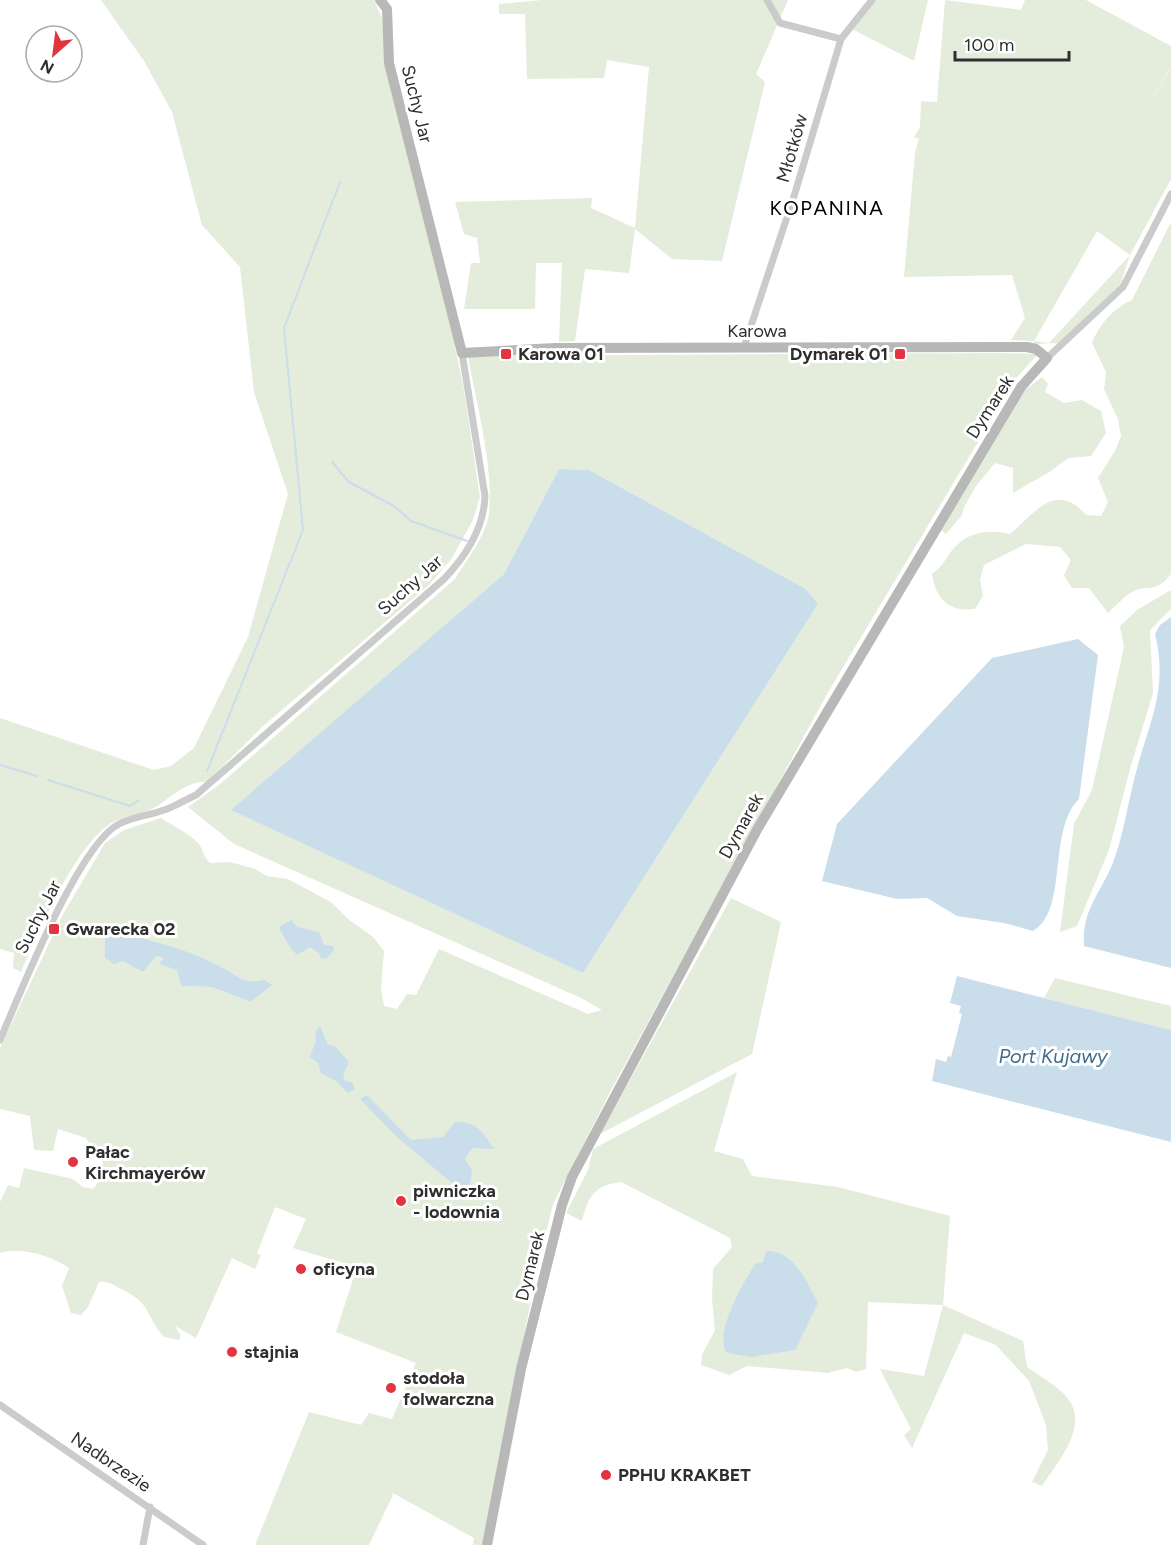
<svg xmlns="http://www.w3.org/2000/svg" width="1171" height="1545" viewBox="0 0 1171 1545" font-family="Figtree,sans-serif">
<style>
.green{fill:#e4ecdc;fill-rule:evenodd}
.water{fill:#c9ddeb}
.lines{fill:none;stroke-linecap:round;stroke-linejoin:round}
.stream{stroke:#c9ddeb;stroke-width:2}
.street{stroke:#cbcbcb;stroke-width:7}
.secondary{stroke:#b8b8b8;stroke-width:10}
.poi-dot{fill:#e2343e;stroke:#fff;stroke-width:2}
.labels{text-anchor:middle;stroke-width:6;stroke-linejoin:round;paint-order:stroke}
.street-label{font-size:18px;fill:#2e2e2e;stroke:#fff}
.poi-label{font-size:18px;font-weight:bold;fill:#2e2e2e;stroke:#fff;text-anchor:start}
.neighbourhood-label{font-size:20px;letter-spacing:1.5px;fill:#000;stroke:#fff}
.water-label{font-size:20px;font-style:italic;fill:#3e6e8f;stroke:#fff}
</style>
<rect width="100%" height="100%" fill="#fff"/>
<!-- green -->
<path class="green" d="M101,0H374L384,23L463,384L480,497L473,520L452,558L429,585L263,726L207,782C189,780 172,796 159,805C145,815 125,815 111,823C74,847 39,932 21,972L13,968L14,953L0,949V718L154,770L171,766L194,748L248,637L288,494L254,392L240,267L202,225L172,112L144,61Z
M542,0H788L756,74L765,82L722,261L672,259L635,229L629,273L585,269L575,341L559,342L562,263H536L535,309H464L471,263H480L477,238L464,234L455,202L592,198L591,208L635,228L649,67L607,60L604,78L527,79L525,14H499V4Z
M876,0H928L914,61L852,29Z
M945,0L1021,10L1025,0H1086L1171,46V66L1129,140L1171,67V179L1130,255L1120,285L1060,343L1034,344V341L1011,340L1025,318L1012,275L904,277L915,153L919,138H914L920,127L921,101L937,102ZM1097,231L1130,255L1049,343L1034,341Z
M1171,222V574C1155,594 1150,584 1134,591C1125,595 1115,607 1108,613L1089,588H1072L1064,575L1071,560L1060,547L1026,544L984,565L980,580L983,596L975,609C949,612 936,600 932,574C944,565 945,559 953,549C969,531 988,529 1010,534C1034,514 1055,480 1086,515L1101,516L1108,502L1098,478L1115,451L1121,436L1118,419L1104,389L1106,372L1092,343C1099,324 1114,308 1132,300Z
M1004,353L1038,354L1017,377L827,694L611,1090L553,1204L536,1274L484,1545H473L474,1538L391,1492L393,1495L369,1545H255L309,1412L361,1425L369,1413L392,1419L416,1363L336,1332L357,1267L293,1248L306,1219L275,1207L257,1253L261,1255L255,1269L232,1258L196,1338L175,1326L181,1336L179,1340L164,1337C144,1314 152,1303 121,1289C111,1284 110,1281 99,1282L88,1307L81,1315L71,1313L62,1286L69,1268C52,1256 21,1246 0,1253V1202L8,1185L19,1188L24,1168L73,1179L83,1187L93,1189L99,1182L103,1163L86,1138L58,1129L53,1151L34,1150L30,1116L0,1109V1048L62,916L105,843L124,830L161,818C173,826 187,832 198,843C204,850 203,857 210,863L230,862L255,869L267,876L288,879L331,902L348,919L373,937L384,951L381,988L384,1006L397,1009L407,994L416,995L439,949L588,1014L602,1010L581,998L234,844L188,807L219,785L455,579C467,559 486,536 489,513C494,468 476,402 468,356ZM559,469L589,470L806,589L818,604L583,973L232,810L504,574ZM114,932C157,942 185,948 225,969C240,978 246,984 264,980L250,1002L212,987L181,986L177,970L160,963L165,958L157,956L143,972L122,961Z
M1042,377L1048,384L1045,392L1064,403L1082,400L1101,411L1106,433L1091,456L1068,458L1051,471L1013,493V468L995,463L976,486L964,507L962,515L946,534L941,530L1024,391Z
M1171,590V609L1150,630L1153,693L1130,769L1109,850L1077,926L1060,932L1074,824L1092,790L1124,647L1120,626L1137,610Z
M731,898L781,922L752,1054L600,1134Z
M1055,978L1171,1006V1030L1044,998Z
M737,1072L714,1151L743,1159L752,1176L838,1187L950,1216L943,1305L1023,1341L1027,1367C1039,1376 1055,1384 1065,1395C1092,1424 1058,1461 1042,1486L1032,1482L1048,1450L1046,1425L1029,1381L996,1345L964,1333L912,1448L904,1435L911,1429L880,1369L924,1376L943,1305L868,1302L866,1369L856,1372L847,1368L828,1373L747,1366L729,1375L701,1365L702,1355L715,1330L712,1299L713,1269L732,1247L730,1238L621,1182C595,1185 588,1196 582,1221L566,1213L588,1170L593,1149Z"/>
<!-- water -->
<path class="water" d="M559,469L589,470L806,589L818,604L583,973L231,810L504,574Z
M1171,617V968L1084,946C1081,908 1104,890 1115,857C1124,831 1128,803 1135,776C1148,724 1169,690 1155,634L1160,625Z
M1078,639L1098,655L1079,799C1047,830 1069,910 1033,931L1004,923L957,916L927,898L897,899L822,881L837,824L992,658Z
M291,920L297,927L319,932L324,945L333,946L334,950L327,958L321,959L319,953L310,947L297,955C290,948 283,936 279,927Z
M114,931C158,943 184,947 225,969C240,978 246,984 264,980L272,985L250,1002L212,987L181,986L177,970L159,964L164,958L157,956L143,972L122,961L114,964L105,958V937Z
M957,976L1171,1030V1142L932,1081L936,1059L946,1062L948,1056L951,1057L962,1014L959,1013L961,1006L950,1003Z
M320,1026L328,1045L335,1046L349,1062L343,1075L345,1081L352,1082L355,1089L348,1093L336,1081L321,1073L318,1063L310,1057L316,1040L315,1033Z
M367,1095L411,1140L443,1137L455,1122C477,1121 483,1132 494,1149L472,1148L465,1159L472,1170L470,1185L465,1189H459L397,1137L360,1099Z
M766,1251C793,1249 807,1282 818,1303L795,1350L752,1357L727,1353C713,1333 744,1282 755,1264L763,1262Z"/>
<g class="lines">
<!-- stream -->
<path class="stream" d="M332,462L349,482L394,506L411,521L467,541
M0,765L37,776
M207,771L303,530L284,328L340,182
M48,780L130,806L139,800"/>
<!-- street -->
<path class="street" d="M767,0L780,23L841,39
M744,347L795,193L841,39L872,0
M1047,358L1123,287L1171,194
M0,1040C20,994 78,845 119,824C134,816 152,815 167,809C177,805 187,799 196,795L444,579C466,556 484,528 485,496L462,353
M0,1405L203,1545
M143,1545L150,1507"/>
<!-- secondary -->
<path class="secondary" d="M380,0L387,9L389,63L462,353L555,348L1027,347L1036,349L1047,358L1021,387L758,828L572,1177L562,1205L521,1369L487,1545"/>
</g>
<!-- markers -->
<g class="poi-dot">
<rect x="500" y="348" width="12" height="12" rx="3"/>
<rect x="894" y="348" width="12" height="12" rx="3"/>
<rect x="48" y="923" width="12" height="12" rx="3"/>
<circle cx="73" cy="1162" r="6"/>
<circle cx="401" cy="1201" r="6"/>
<circle cx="301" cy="1269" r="6"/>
<circle cx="232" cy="1352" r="6"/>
<circle cx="391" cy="1388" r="6"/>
<circle cx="606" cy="1475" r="6"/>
</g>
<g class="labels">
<!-- street labels -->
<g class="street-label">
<text transform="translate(417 104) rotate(76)" y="6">Suchy Jar</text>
<text transform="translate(792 148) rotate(-74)" y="6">Młotków</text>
<text x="757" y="337">Karowa</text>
<text transform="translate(990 407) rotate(-57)" y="6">Dymarek</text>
<text transform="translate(410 585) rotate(-42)" y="6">Suchy Jar</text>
<text transform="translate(741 826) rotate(-61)" y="6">Dymarek</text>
<text transform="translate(38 917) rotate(-63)" y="6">Suchy Jar</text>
<text transform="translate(530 1266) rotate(-76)" y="6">Dymarek</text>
<text transform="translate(111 1462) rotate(34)" y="6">Nadbrzezie</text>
</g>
<!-- poi labels -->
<g class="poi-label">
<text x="518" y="360">Karowa 01</text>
<text x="888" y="360" text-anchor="end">Dymarek 01</text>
<text x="66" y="935">Gwarecka 02</text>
<text x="85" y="1158">Pałac<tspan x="85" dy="21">Kirchmayerów</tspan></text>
<text x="413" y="1197">piwniczka<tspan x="413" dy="21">- lodownia</tspan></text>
<text x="313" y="1275">oficyna</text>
<text x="244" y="1358">stajnia</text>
<text x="403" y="1384">stodoła<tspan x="403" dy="21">folwarczna</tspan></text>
<text x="618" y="1481">PPHU KRAKBET</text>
</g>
<!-- neighbourhood labels -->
<g class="neighbourhood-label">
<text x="827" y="215">KOPANINA</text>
</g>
<!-- water labels -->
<g class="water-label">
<text x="1053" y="1063">Port Kujawy</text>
</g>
</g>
<!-- north arrow -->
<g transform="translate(54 54) rotate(208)"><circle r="28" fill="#ffffff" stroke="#ababab" stroke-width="1.5"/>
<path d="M0-4.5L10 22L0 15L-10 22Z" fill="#e2343e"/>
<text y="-9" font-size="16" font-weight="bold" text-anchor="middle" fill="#2e2e2e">N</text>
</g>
<!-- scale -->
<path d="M955 51v9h114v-9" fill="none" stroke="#2e2e2e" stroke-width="3"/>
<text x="964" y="51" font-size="18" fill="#2e2e2e" stroke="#ffffff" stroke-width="4.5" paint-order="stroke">100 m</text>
</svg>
